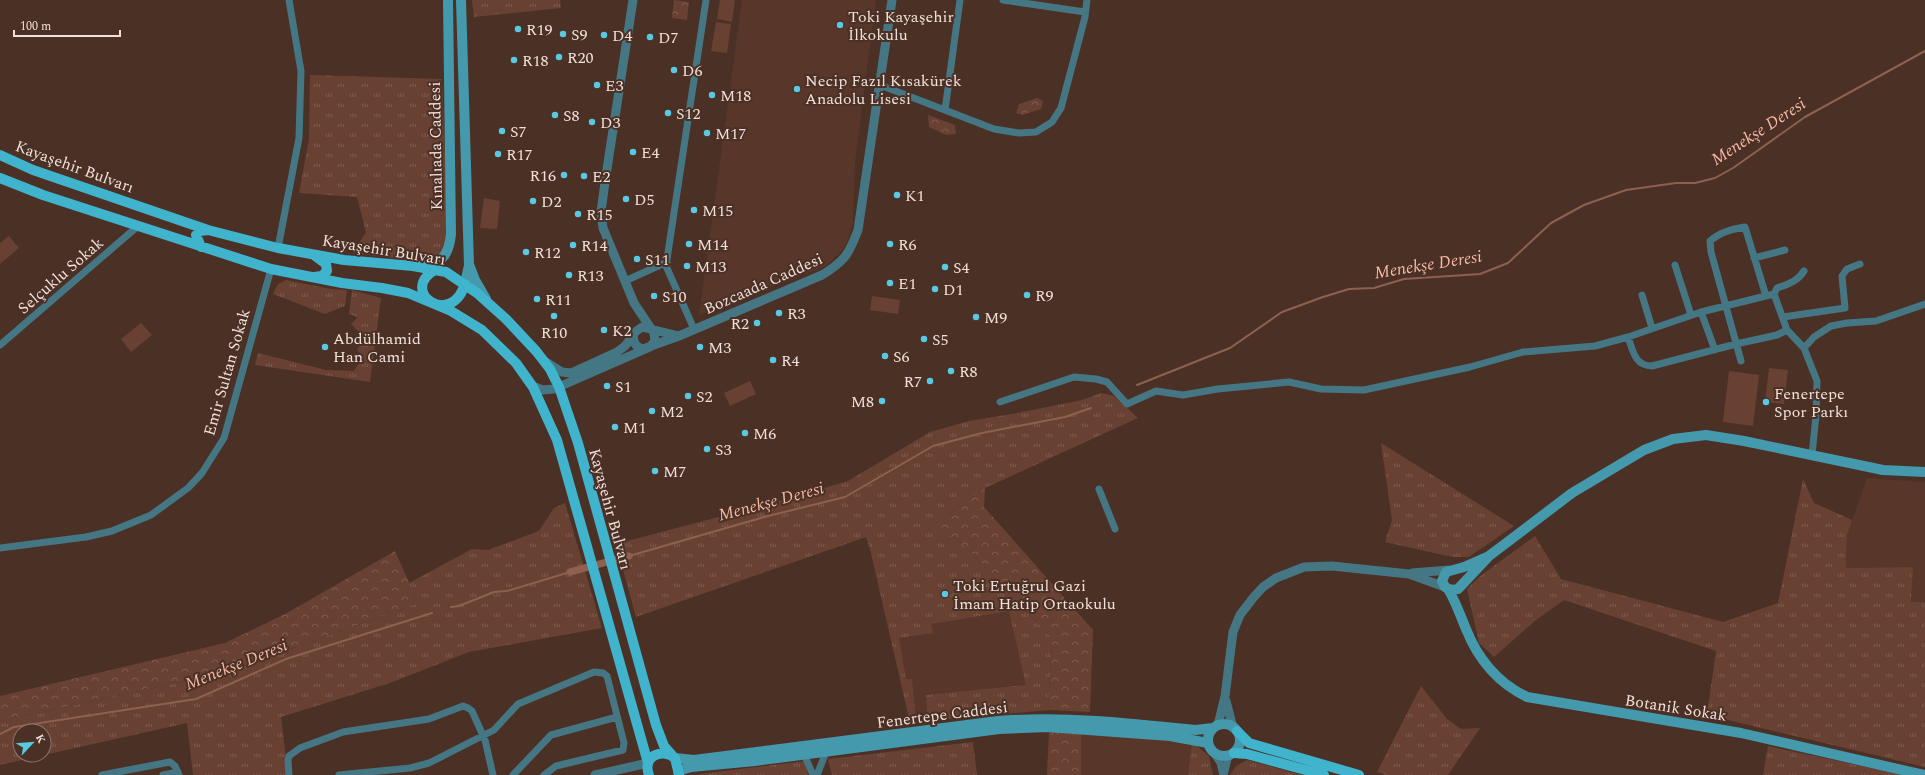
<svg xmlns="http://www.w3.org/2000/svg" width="1925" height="775" viewBox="0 0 1925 775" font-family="Spectral,serif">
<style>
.built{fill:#58362a}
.grass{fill:url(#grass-tufts)}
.forest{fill:url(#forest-crowns)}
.pitch{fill:#684133}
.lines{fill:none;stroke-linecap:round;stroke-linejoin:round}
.stream{stroke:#8e604f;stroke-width:2}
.canal{stroke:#8e604f;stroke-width:7}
.minor{stroke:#457683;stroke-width:7}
.tertiary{stroke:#457683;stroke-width:9}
.secondary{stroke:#4599ad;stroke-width:10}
.primary{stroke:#40b3cd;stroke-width:10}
.poi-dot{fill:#58c9e3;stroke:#4b3026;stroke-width:1.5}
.labels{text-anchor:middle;stroke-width:4;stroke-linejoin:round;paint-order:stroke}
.poi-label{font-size:16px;fill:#f1e0d9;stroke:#4b3026;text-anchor:start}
.street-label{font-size:16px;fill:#f1e0d9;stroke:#4b3026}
.water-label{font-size:17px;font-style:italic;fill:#f7baa5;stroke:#4b3026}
</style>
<defs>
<pattern id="grass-tufts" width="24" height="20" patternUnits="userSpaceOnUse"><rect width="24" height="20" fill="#684133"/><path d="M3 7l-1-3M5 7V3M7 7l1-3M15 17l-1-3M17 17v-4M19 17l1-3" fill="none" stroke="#7e5c50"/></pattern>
<pattern id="forest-crowns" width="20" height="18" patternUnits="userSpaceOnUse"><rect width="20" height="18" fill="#684133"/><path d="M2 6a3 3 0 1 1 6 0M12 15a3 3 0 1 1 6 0" fill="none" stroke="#7e5c50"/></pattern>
</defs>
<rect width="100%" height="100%" fill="#4b3026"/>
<!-- built -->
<path class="built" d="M742,0H876L855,162L853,223L848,240L844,248L826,266L699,315Z
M1867,478L1925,482V602H1911L1913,567L1846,568L1847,534Z
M928,529L1052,638L1048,710H1030L910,723L880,542Z
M1081,734L1192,742L1188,775H1081Z"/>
<!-- grass -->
<path class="grass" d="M472,0H560L561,8L474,17Z
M310,75L442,79L447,208L445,248L438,256L408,260L353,253L366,232L357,197L299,193L309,139Z
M286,280L331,289L347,290L345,306L325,314L273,294L278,284Z
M352,290L381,298L370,382L255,365L258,353L326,370L354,371L363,356L357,350L364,337L351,324L357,318L355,316L349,314Z
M1101,393L1114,396L1138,418L985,488L928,529H937L958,539L1052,638L1048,710L928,721L926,695L1026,685L1009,611L931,624L933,633L899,638L906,679H912L916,722L910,723L870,549L866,537L636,617L616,544L787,499L848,481L930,432L969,421L1012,414L1082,400Z
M1381,443L1514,526L1469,557H1452L1385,542L1392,520Z
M1803,479L1814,503L1852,520L1847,535L1846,568L1913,567L1911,602H1925V767L1707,715L1716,651L1564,600L1536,620L1494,657L1479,643L1467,589L1479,577L1535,536L1561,579L1723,622L1778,603Z
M565,503L602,628L469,652L390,683L281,717L288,775H193L187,723L44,755V731H20V755H44L0,765V721L228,672L418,603L409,583L472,549L488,550L539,531L554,508Z
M1421,686L1447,719L1461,729L1480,728L1448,775H1386L1377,772Z
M973,742L977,775H832L828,759Z
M1192,742L1209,756L1213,775H1188Z
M1768,746L1904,775H1763Z
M1247,760L1302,775H1230L1236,766Z
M805,761L808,775H699L700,774Z"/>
<!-- forest -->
<path class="forest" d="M674,0L689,2L687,20L672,18Z
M1037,98L1043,101L1041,109L1022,115L1016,113L1019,104Z
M928,115L955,125L956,134L946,135L929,127Z
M985,488L984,507L1093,630L1090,712L1048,710L1052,638L958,539L937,529H928Z
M395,551L418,603L228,672L0,721V696L225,643L287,613Z
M1049,732L1081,734V775H1047Z"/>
<!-- pitch -->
<path class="pitch" d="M720,0H735L732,22L717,19Z
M716,22L731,24L727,53L711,51Z
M484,198L500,201L497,229L480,228Z
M9,236L19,248L0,264V243Z
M872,296L900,300L898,314L870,310Z
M141,323L152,335L131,352L121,339Z
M1769,368L1788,370L1784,404L1765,402Z
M1729,371L1759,375L1753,426L1723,422Z
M750,381L756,394L730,406L724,393Z"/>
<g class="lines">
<!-- stream -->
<path class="stream" d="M1137,385L1230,348L1282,312L1323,297L1349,289L1374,288L1404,279L1480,274L1508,263L1551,223L1584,205L1626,190L1676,183H1695L1715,178L1733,168L1805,117L1925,51
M629,556L768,516L845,497L933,446L982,433L1065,417L1091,408
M451,607L459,606L494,592L507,591L570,572
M0,734L14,727L196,699L286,659L432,613"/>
<!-- canal -->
<path class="canal" d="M570,572L629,556"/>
<!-- minor -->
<path class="minor" d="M1003,0L1085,12
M880,85L994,129L1019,133L1036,132L1052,122L1061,108L1085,17L1087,0
M945,110L960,0
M278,248L299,138L301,71L289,0
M1754,258L1785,250
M1675,265L1691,315
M1804,271C1797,282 1788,284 1777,288L1774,294L1787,330L1804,348
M625,281L667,262
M1642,295L1652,328
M1701,312L1715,350
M1783,317L1845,308L1842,276L1847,269L1860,264
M694,329L666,266L706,0
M1628,337C1633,351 1635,366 1652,366L1736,344L1777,335L1787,330
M0,345L138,226
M1741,361L1711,252L1710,241C1720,232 1732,229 1745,227L1766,296
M1000,402L1074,377L1096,379L1107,382L1127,404L1156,391L1183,395L1218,389L1289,382L1321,389L1364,390L1470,367L1523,352L1595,346L1628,337L1701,312L1774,294
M1812,455L1816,415L1817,381L1804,348L1814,337L1831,326L1847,323L1876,321L1925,304
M1099,489L1115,529
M0,548L86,537L112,531L151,515L188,488L202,473L224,438L271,269
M1213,752L1220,763L1223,775
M804,754L813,775
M102,775L170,762L175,766L179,775
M163,775L178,772
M289,775L288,761L289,756L300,748L343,732L429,719L463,706L468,708L472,711L485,740L493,775
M339,775L410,768L429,763L494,730L518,704L594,672L603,673L607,676L624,743L623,750L556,766L544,775
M513,775L551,735L617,717
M817,775L826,752
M1224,775L1229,755"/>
<!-- tertiary -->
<path class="tertiary" d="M679,336L642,327L634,333C632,341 635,347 643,349L679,336L822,275C845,261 849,254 858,230L892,0
M546,362L562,372L571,373L617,352L625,346L633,336
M532,386L543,390L554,389L650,347L655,341L654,333L634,303L603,228L601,212L605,182L633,0
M1412,573L1449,570
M1226,701L1233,728
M1218,725L1225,696L1233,632L1240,615L1253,598L1263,587L1276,578L1304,567L1332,566L1409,574L1445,587
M595,775L648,763"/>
<!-- secondary -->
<path class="secondary" d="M461,0L469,265L465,284
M419,266C442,266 449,254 451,234L448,0
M470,267L475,280L486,299
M1489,556L1464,567L1446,572L1442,581L1445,587L1451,590L1458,589L1489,556L1572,493L1644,450L1673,439L1706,435L1744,441L1883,470L1925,472
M1448,589C1456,602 1460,615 1466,629C1478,659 1498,683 1527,697L1741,733L1924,775
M1208 740a16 16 0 1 1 32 0a16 16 0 1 1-32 0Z
M675,758L694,760L998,721C1064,716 1129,723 1195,730L1213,728
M678,771L691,767L755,761L999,729L1047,727L1170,736L1208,743"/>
<!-- primary -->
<path class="primary" d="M0,155L33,170L208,230L278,248L344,260L413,266L446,272L477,293L506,319L536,351L550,369L559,387L578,443L656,725L664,746L672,755
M0,178L43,195L271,269L342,283L382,288L408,293L451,311L482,330L516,363L533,387L557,440L648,763
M201,247L196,235L200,231L208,230
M435,270C398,291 451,329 465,284
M314,277L322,276L327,271L326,264L314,255
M1237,731L1249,743L1359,775
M1234,753L1247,754L1324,775
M649,775C642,757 661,747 675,758L679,775"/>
</g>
<!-- markers -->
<g class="poi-dot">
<circle cx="840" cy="25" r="4"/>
<circle cx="518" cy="29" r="4"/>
<circle cx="563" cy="34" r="4"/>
<circle cx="604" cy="35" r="4"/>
<circle cx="650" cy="37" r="4"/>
<circle cx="559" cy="57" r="4"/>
<circle cx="514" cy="60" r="4"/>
<circle cx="674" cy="70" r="4"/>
<circle cx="597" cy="85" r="4"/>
<circle cx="797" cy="89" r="4"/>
<circle cx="712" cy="95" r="4"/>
<circle cx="668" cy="113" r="4"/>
<circle cx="555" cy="115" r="4"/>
<circle cx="592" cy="122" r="4"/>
<circle cx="502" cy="131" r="4"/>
<circle cx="707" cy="133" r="4"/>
<circle cx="633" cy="152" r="4"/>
<circle cx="498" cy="154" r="4"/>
<circle cx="564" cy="175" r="4"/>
<circle cx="584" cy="176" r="4"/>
<circle cx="897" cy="195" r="4"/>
<circle cx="626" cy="199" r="4"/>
<circle cx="533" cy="201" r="4"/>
<circle cx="694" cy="210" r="4"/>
<circle cx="578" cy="214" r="4"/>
<circle cx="689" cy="244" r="4"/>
<circle cx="890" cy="244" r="4"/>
<circle cx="573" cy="245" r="4"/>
<circle cx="526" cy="252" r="4"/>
<circle cx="637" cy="259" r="4"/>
<circle cx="687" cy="266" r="4"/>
<circle cx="945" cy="267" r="4"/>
<circle cx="569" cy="275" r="4"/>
<circle cx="890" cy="283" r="4"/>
<circle cx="935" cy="289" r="4"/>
<circle cx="1027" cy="295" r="4"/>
<circle cx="654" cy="296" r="4"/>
<circle cx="537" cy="299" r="4"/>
<circle cx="779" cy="313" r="4"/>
<circle cx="554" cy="316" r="4"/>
<circle cx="976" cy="317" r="4"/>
<circle cx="757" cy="323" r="4"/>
<circle cx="604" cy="330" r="4"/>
<circle cx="924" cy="339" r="4"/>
<circle cx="325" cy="347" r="4"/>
<circle cx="700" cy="347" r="4"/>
<circle cx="885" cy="356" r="4"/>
<circle cx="773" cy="360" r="4"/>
<circle cx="951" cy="371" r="4"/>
<circle cx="930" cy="381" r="4"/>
<circle cx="607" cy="386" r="4"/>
<circle cx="688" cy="396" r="4"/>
<circle cx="882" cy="401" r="4"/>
<circle cx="1766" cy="402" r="4"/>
<circle cx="652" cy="411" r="4"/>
<circle cx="615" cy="427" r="4"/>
<circle cx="745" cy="433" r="4"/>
<circle cx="707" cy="449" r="4"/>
<circle cx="655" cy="471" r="4"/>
<circle cx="945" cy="594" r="4"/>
</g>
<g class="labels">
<!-- poi labels -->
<g class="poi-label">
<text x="848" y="22">Toki Kayaşehir<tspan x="848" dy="18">İlkokulu</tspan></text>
<text x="526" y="35">R19</text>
<text x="571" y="40">S9</text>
<text x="612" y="41">D4</text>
<text x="658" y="43">D7</text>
<text x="567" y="63">R20</text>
<text x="522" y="66">R18</text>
<text x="682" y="76">D6</text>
<text x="805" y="86">Necip Fazıl Kısakürek<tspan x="805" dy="18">Anadolu Lisesi</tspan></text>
<text x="605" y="91">E3</text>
<text x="720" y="101">M18</text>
<text x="676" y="119">S12</text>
<text x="563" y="121">S8</text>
<text x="600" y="128">D3</text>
<text x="510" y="137">S7</text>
<text x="715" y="139">M17</text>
<text x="641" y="158">E4</text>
<text x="506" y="160">R17</text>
<text x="556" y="181" text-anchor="end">R16</text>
<text x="592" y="182">E2</text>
<text x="905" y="201">K1</text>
<text x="634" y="205">D5</text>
<text x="541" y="207">D2</text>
<text x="702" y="216">M15</text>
<text x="586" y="220">R15</text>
<text x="697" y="250">M14</text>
<text x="898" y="250">R6</text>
<text x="581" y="251">R14</text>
<text x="534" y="258">R12</text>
<text x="645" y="265">S11</text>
<text x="695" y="272">M13</text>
<text x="953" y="273">S4</text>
<text x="577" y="281">R13</text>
<text x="898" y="289">E1</text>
<text x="943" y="295">D1</text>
<text x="1035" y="301">R9</text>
<text x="662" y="302">S10</text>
<text x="545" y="305">R11</text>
<text x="787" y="319">R3</text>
<text x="984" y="323">M9</text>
<text x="749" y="329" text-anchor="end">R2</text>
<text x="612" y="336">K2</text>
<text x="554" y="338" text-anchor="middle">R10</text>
<text x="333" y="344">Abdülhamid<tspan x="333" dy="18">Han Cami</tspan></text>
<text x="932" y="345">S5</text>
<text x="708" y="353">M3</text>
<text x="893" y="362">S6</text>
<text x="781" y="366">R4</text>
<text x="959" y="377">R8</text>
<text x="922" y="387" text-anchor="end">R7</text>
<text x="615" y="392">S1</text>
<text x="1774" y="399">Fenertepe<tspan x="1774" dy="18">Spor Parkı</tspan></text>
<text x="696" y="402">S2</text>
<text x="874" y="407" text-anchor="end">M8</text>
<text x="660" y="417">M2</text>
<text x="623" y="433">M1</text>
<text x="753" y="439">M6</text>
<text x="715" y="455">S3</text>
<text x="663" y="477">M7</text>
<text x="953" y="591">Toki Ertuğrul Gazi<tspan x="953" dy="18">İmam Hatip Ortaokulu</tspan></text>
</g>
<!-- street labels -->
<g class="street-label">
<text transform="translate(435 146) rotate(-91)" y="6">Kınalıada Caddesi</text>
<text transform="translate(75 166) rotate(20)" y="6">Kayaşehir Bulvarı</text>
<text transform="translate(384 249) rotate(9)" y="6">Kayaşehir Bulvarı</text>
<text transform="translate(60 275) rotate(-41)" y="6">Selçuklu Sokak</text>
<text transform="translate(763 283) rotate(-24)" y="6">Bozcaada Caddesi</text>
<text transform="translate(226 372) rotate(-74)" y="6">Emir Sultan Sokak</text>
<text transform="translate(611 509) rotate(75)" y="6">Kayaşehir Bulvarı</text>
<text transform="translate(1676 707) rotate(9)" y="6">Botanik Sokak</text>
<text transform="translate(942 714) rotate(-7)" y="6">Fenertepe Caddesi</text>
</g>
<!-- water labels -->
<g class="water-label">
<text transform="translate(1758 131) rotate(-33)" y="6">Menekşe Deresi</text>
<text transform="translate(1428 264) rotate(-9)" y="6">Menekşe Deresi</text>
<text transform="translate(771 501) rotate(-15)" y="6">Menekşe Deresi</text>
<text transform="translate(236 664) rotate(-22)" y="6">Menekşe Deresi</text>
</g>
</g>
<!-- north arrow -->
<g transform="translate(32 743) rotate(64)"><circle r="19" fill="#4b3026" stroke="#8d766e"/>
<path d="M0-3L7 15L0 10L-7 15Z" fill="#58c9e3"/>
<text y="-6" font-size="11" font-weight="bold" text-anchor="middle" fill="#f1e0d9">K</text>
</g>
<!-- scale -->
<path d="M14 30v6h106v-6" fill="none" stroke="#f1e0d9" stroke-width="2"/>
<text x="20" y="30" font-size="12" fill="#f1e0d9" stroke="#4b3026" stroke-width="3" paint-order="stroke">100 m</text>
</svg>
